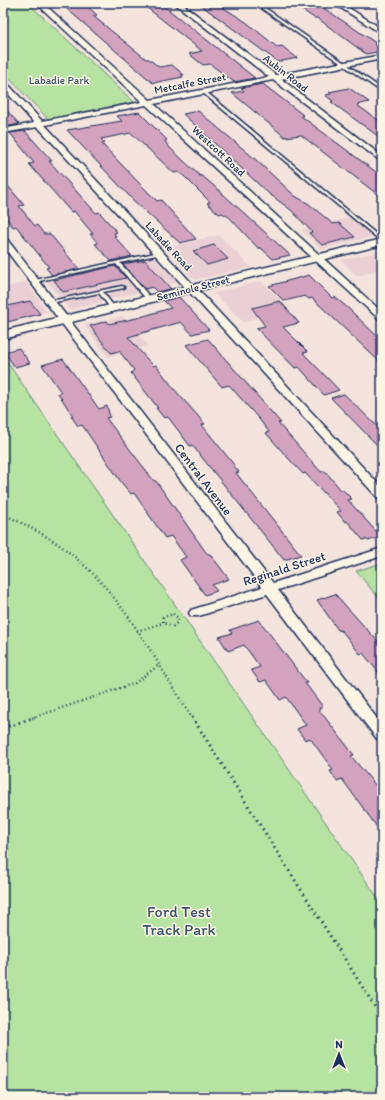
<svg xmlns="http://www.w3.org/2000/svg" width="385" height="1100" viewBox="0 0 385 1100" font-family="Itim,sans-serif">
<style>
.built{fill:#ead0d4}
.green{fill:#b6e3a1;stroke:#688980}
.building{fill:#d3a2bf;stroke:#1b2f5e}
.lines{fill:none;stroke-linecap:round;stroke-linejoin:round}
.service-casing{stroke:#1b2f5e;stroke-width:3}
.minor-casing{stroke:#1b2f5e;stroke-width:3}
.tertiary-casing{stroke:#1b2f5e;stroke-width:3}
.path-far1{stroke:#1b2f5e;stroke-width:2.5;stroke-dasharray:1 3;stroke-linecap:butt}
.path{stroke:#1b2f5e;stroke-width:3;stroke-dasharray:1.5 4;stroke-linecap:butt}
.service{fill:#fcf5e5;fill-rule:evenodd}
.minor{fill:#fcf5e5;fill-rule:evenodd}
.tertiary{fill:#fcf5e5;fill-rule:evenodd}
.labels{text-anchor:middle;stroke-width:3;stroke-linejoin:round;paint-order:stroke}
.far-street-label{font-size:11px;fill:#1b2f5e;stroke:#fcf5e5}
.far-park-label{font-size:11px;fill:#3a536b;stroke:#fcf5e5}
.street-label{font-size:13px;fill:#1b2f5e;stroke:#fcf5e5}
.near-park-label{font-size:16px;fill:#3a536b;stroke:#fcf5e5}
</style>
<rect width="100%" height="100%" fill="#f4e4dd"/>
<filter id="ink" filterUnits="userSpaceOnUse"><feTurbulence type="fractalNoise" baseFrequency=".025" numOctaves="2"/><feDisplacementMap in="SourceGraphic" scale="8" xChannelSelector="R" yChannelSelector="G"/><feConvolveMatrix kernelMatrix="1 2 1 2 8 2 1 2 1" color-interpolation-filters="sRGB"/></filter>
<g filter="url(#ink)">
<!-- built -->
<path class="built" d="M355,216L379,235L322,249L301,230Z
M219,235L251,267L195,280L165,248Z
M382,251V269L357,276L341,260Z
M149,253L178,282L70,310L44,278Z
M261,281L290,309L243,322L214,293Z
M27,282L47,312L3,323V288Z
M123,316L148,346L108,357L84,325Z"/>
<!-- green -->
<path class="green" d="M3,3H28L134,102L48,119L3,72Z
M3,356L382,904V1097H3Z
M382,563V602L356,571Z"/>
<!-- building -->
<path class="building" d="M60,3H84L97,15L93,16L146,59H149L159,67L172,65L184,75H181L183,77L153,83Z
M141,3H160L255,78L234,82L210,64L203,65L189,54L202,51Z
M198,3H216L246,22L277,47L282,46L297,58L278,62Z
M292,3H316L376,43L374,44L382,49V51L366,54L317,18H314Z
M263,84L303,115L301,116L380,175L378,176L382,179V198L301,135L285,137L232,93L244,91L241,88Z
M349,88L369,102L357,105L382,123V139L331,102L333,101L325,95L331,94L329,92Z
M3,106L19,124L5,127L3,124Z
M198,111L254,158L295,196L309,204L333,224L339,223L355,237L322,245L309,233L312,232L291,210L268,193L183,114Z
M139,112L167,140L165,141L166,143L170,148L200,176H202L213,185L290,255L273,259L261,248H258L229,217L222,213L219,214L207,203L210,202L184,176L178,172L174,173L131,133L101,139L105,143L102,144L138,182L157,201L161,200L196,239L180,243L133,200L67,130L122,121L117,116Z
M25,131L52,161H49L96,213L99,212L117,232L114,233L116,236H114L132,256L111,261L95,244L98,243L90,234H93L74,211L71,212L29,164L34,163L10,133Z
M3,180L24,205L19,206L35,226L37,225L44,234H50L79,269L52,275L46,268L49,267L48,266L16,226L13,227L3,214Z
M214,245L228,259L207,265L193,251Z
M145,260L171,289L157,292L152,287L145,289L123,264Z
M115,266L126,278L63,292L54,280Z
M309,275L332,298L335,297L349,309L382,341V364L312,298L309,299L305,296L284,301L269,286Z
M179,297L209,330L192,334L181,322L128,337L146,358L154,366L156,365L175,390L205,424L202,425L235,466H234L239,472L236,473L301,555L284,560L192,445L190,446L168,417L164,418L156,408H158L131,373L134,370L119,351L111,353L90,326L107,321L109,324L137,318L171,308L164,301Z
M30,301L40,314L3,323V307Z
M280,301L299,323L283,327L308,352L303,353L339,390L324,395L299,367L295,368L256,328L265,326L252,308Z
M208,339L281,423H278L321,472L325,471L341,490H343L352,499L348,500L381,537L368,541L366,539L363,540L347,521L345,522L337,512L341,511L305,473L303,474L288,458L266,433L269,432L259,419L229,385L222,387L186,345Z
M19,348L30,363L15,367L4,352Z
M63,359L99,409L107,406L110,417L106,418L154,481H156L205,551L208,554H210L229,579L212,585L217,591L205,595L180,560L186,557L171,536L165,538L134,493L131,494L121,482L82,425L78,426L71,416H73L58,393L61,392L42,365Z
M344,394L380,429L382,432V450L331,398Z
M335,594L382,646V677L363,653L360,654L342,631L338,630L317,600Z
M259,620L307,683H305L323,707L319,708L320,711L354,755L351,756L382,793V834L342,779L337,781L330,771L333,770L310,738L305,740L297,729L306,725L286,697L280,700L266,680L260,682L251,670L260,667L244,645L228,651L219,637L232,633L230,630Z"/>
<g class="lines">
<defs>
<path id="service" d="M254,3H258L382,89V92Z
M203,91H205L382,239V242L203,93Z
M159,252H161V254L120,263L151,298V300H147L116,264L35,282L33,281L35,280Z
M122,286L124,287V288L103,292L115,308L113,309H111L99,293L51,303L49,302L51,301Z"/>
<path id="minor" d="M36,3H43L150,100L269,77L174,3H181L276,75L382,55V59L281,79L382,156V162L273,80L154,104L382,312V320L379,319L146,105L45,125L382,488V499L378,498L38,127L3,133V129L34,123L3,88V82H6L42,121L142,102Z
M333,3H341L382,29V34Z
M3,237L6,238L273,583L382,548V556L278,590L382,725V740L377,739L267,594L199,616H191L189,613L191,610L262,587L3,246Z"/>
<path id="tertiary" d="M382,239V245L3,339V331Z"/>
</defs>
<!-- service casing -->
<use href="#service" class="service-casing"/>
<!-- minor casing -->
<use href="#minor" class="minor-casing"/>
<!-- tertiary casing -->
<use href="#tertiary" class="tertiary-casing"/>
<!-- path-far1 -->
<path class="path-far1" d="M3,514C29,526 54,539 76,558C125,599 158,665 192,718
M173,614L178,618L177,623L173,626L163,623V617Z
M137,631L163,623
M32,718L135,683L159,665"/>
<!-- path -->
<path class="path" d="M192,717L382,1018
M3,728L35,717"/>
<!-- service -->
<use href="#service" class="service"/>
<!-- minor -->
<use href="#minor" class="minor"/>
<!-- tertiary -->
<use href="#tertiary" class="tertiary"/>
</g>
</g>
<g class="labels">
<!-- far-street labels -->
<g class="far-street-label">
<text transform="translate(286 73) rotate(38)" y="4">Aubin Road</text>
<text transform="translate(190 83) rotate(-11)" y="4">Metcalfe Street</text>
<text transform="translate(219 151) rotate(43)" y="4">Westcott Road</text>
<text transform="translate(169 246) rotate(47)" y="4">Labadie Road</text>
<text transform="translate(193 288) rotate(-14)" y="4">Seminole Street</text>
</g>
<!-- far-park labels -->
<g class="far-park-label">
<text x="59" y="84">Labadie Park</text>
</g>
<!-- street labels -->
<g class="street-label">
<text transform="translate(204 479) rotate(53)" y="5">Central Avenue</text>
<text transform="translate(284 568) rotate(-18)" y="5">Reginald Street</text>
</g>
<!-- near-park labels -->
<g class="near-park-label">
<text x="179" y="917">Ford Test<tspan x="179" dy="18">Track Park</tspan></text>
</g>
</g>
<!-- margin -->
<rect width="385" height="1100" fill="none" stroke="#fcf5e5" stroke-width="16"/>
<rect x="8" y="8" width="369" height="1084" fill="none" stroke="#1b2f5e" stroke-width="1.5" filter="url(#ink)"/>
<!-- north arrow -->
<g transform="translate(339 1054)" stroke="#fcf5e5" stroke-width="3" paint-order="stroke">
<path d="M0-3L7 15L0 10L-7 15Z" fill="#1b2f5e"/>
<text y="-6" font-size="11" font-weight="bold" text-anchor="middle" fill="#1b2f5e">N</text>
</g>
</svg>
